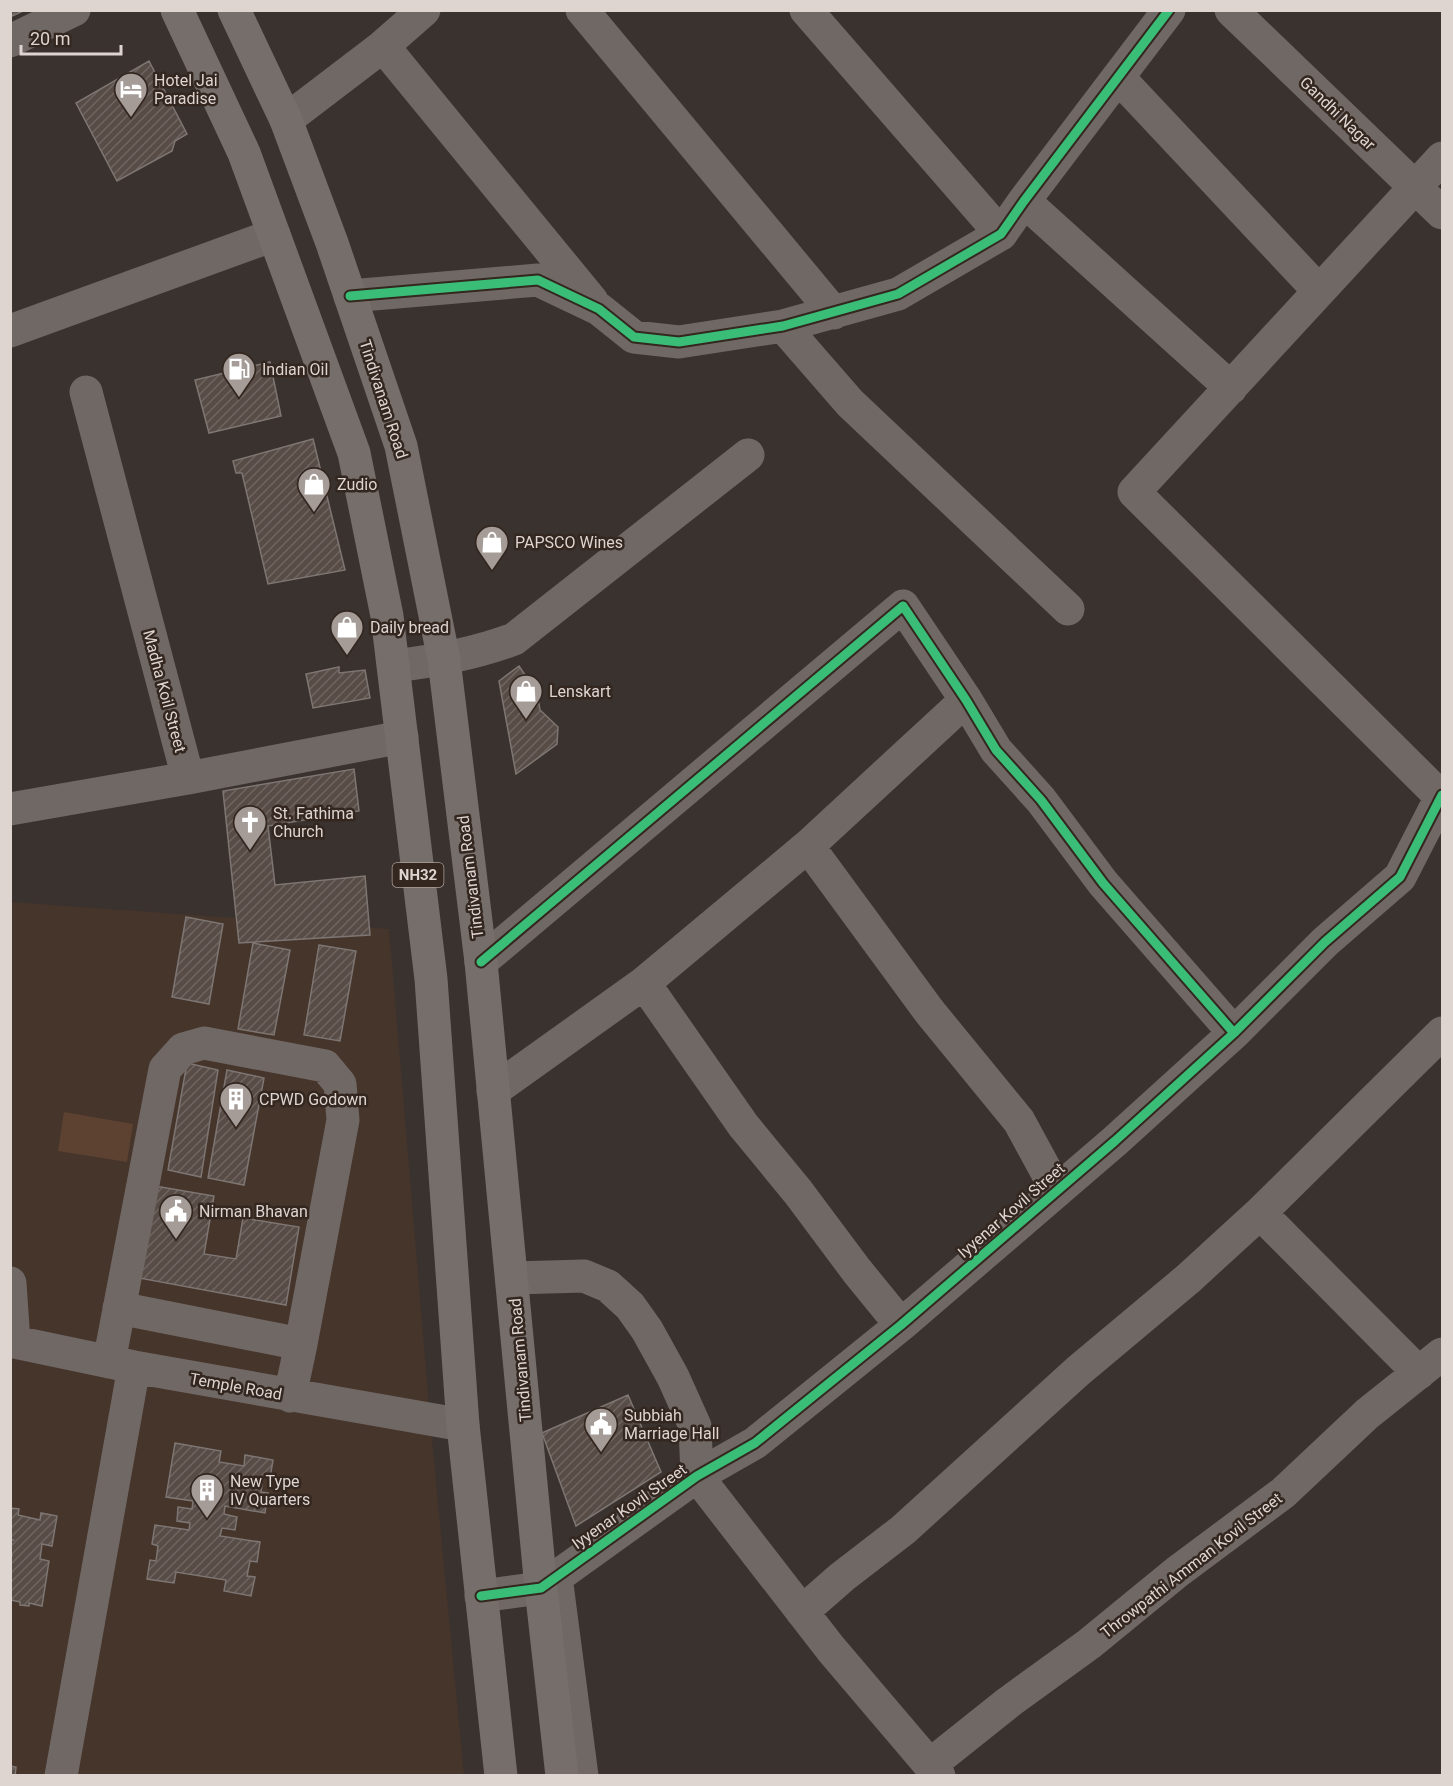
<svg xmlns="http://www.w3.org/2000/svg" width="1453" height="1786" viewBox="0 0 1453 1786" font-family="Roboto,sans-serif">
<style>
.built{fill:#46352b}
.garden{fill:#5d4131}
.building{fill:url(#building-hatch);stroke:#7d7673;stroke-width:1.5}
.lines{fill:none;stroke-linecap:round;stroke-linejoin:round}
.minor{stroke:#706864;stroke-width:33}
.highway{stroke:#766e6a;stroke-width:33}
.cycleway-casing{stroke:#342720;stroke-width:13}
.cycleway{stroke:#3abd76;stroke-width:9}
.labels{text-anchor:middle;stroke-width:5;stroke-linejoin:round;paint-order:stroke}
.shield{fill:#342720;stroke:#aba19c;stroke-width:1.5}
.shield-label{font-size:15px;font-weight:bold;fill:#ded5d1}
.poi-label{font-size:16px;fill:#ded5d1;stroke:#342720;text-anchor:start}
.street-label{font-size:16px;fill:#ded5d1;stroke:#342720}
</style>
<defs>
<pattern id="building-hatch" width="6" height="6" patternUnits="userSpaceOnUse" patternTransform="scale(1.5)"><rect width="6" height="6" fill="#584c46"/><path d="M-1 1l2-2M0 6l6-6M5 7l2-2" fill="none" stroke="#706560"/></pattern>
</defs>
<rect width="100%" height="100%" fill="#3a322e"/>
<!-- built -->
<path class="built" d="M10,902L389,929L430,1419L464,1775H11Z"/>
<!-- garden -->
<path class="garden" d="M64,1112L133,1124L127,1162L58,1151Z"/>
<!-- building -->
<path class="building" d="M10,10H25L10,17Z
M149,61L187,134L175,141L172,151L117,181L76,103Z
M270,362L281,416L209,433L195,380Z
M313,439L345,570L268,584L242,473H236L233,461Z
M519,666L537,693L540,710L558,727L557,744L516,774L499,681Z
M339,667V673L365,670L370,698L313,708L306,674Z
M354,769L359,811L268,826L275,885L365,876L370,935L239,943L223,791Z
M186,917L223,924L209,1004L172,997Z
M253,943L290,950L274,1035L238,1029Z
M319,945L356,951L340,1041L304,1035Z
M187,1063L218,1070L201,1177L168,1170Z
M227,1070L264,1078L244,1185L208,1178Z
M155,1186L214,1196L204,1254L236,1259L243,1218L299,1227L286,1305L139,1278Z
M628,1395L661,1472L576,1526L542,1433Z
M175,1443L221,1451L219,1462L244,1466L245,1455L273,1460L270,1478L263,1477L261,1492L268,1493L265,1513L225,1506L224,1514L237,1517L235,1530L222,1528L220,1536L260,1542L257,1562L250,1561L247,1576L255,1577L251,1596L224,1591L226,1580L176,1572L174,1583L147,1579L150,1560L156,1561L158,1546L152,1544L155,1525L189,1530L190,1523L177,1521L178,1507L192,1509L193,1501L166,1497Z
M10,1508L19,1509L18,1515L40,1520L41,1513L57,1516L52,1546L42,1544L40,1559L49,1561L42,1606L29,1603V1606L20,1605V1602L11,1600L10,1603V1561L12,1555H10V1541L13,1540L10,1539Z
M10,1766L16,1767L15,1776H10Z"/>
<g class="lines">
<!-- minor -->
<path class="minor" d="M582,10L834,313
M806,10L1001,234
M1231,10L1442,213
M10,41L74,10
M383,46L592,301
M1118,77L1319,291
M286,120L383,46L424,10
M1442,158L1134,492L1442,798
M1024,201L1231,388
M350,296L538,280L599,309L634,337L679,342L783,326L898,294L1001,234L1024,201L1169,10
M783,326L850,403L1068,609
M10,331L274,235
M86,392L188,778L402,737
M394,666C436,661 474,654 514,639L748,455
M10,809L188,778
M808,846L929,1011L1019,1121L1057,1191
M481,962L903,606L966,700L996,750L1041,800L1103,883L1234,1033
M644,983L743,1125L798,1192L857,1271L901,1325
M493,1091L644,983L808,846L966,700
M1260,1213L1419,1373
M513,1278L584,1276L608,1286L630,1306L647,1330L673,1377L695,1426L697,1476L831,1649L939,1776
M10,1283L14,1342
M10,1341L134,1367L463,1425
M109,1362L165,1069L183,1049L204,1043L325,1066L340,1084L343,1120L301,1344L119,1308
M290,1396L301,1344
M556,1577L582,1776
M481,1596L541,1588L697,1476L755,1443L901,1325L1115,1141L1234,1033L1325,942L1400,877L1442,795
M802,1612L842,1577L903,1530L1078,1371L1189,1278L1260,1213L1442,1033
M930,1765L1009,1702L1089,1644L1177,1572L1283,1493L1367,1414L1442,1354
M61,1776L134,1367"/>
<!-- highway -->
<path class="highway" d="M177,10L244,153L354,453L387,616L431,979L463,1425L501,1776
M234,10L286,120L332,243L401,446L444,660L481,962L541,1588L562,1776"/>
<defs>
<path id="cycleway" d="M350,296L538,280L599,309L634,337L679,342L783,326L898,294L1001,234L1024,201L1169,10
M481,962L903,606L966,700L996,750L1041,800L1103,883L1234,1033
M481,1596L541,1588L697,1476L755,1443L901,1325L1115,1141L1234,1033L1325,942L1400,877L1442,795"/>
</defs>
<!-- cycleway casing -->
<use href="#cycleway" class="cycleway-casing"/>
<!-- cycleway -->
<use href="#cycleway" class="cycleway"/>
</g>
<!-- icons -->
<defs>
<symbol id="hotel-pin" viewBox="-11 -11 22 30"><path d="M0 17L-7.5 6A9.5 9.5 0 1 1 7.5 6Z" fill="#a59c98" stroke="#342720"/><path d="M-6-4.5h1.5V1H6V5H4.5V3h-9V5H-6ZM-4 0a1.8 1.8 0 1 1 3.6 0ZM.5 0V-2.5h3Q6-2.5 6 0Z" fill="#fff"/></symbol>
<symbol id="fuel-pin" viewBox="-11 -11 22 30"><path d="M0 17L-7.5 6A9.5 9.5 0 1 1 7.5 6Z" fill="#a59c98" stroke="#342720"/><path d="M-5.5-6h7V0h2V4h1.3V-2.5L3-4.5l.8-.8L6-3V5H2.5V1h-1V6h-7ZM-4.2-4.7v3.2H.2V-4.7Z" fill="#fff"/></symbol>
<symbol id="shop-pin" viewBox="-11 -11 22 30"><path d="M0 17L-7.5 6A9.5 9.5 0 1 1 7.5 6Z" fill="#a59c98" stroke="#342720"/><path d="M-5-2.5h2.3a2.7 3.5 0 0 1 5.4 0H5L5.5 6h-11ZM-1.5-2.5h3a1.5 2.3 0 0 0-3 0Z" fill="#fff"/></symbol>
<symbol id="church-pin" viewBox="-11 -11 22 30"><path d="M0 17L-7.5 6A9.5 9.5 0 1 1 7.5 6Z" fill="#a59c98" stroke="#342720"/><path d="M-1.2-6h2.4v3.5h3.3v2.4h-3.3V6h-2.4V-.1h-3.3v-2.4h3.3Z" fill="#fff"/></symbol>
<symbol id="building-pin" viewBox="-11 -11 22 30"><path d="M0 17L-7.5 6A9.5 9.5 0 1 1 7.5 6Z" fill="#a59c98" stroke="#342720"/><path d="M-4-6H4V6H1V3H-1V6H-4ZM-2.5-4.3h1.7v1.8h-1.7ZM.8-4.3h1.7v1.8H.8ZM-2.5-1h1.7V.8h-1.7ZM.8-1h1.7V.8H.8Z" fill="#fff"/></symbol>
<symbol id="civic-pin" viewBox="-11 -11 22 30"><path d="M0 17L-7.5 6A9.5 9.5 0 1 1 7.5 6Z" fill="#a59c98" stroke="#342720"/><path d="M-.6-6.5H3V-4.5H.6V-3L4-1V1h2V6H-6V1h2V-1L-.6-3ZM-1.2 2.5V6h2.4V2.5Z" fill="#fff"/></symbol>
</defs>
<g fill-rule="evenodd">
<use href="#hotel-pin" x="112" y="70" width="38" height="52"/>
<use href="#fuel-pin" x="220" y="350" width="38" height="52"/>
<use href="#shop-pin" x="295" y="465" width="38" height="52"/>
<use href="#shop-pin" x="473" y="523" width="38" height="52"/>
<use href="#shop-pin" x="328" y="608" width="38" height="52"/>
<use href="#shop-pin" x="507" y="672" width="38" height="52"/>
<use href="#church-pin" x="231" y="803" width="38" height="52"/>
<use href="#building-pin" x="217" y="1080" width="38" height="52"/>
<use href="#civic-pin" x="157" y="1192" width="38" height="52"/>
<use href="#civic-pin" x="582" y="1405" width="38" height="52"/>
<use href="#building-pin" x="188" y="1471" width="38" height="52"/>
</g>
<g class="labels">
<!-- shield labels -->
<rect class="shield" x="392.5" y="863" width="51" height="24" rx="4.5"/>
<g class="shield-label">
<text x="418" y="880">NH32</text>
</g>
<!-- poi labels -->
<g class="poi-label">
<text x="154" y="86">Hotel Jai<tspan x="154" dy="18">Paradise</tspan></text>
<text x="262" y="375">Indian Oil</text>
<text x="337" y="490">Zudio</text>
<text x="515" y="548">PAPSCO Wines</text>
<text x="370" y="633">Daily bread</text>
<text x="549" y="697">Lenskart</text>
<text x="273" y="819">St. Fathima<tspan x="273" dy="18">Church</tspan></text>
<text x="259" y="1105">CPWD Godown</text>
<text x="199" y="1217">Nirman Bhavan</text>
<text x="624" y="1421">Subbiah<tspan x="624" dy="18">Marriage Hall</tspan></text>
<text x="230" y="1487">New Type<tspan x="230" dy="18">IV Quarters</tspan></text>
</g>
<!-- street labels -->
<g class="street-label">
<text transform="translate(1338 113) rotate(44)" y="6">Gandhi Nagar</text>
<text transform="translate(384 399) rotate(72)" y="6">Tindivanam Road</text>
<text transform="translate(165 691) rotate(75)" y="6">Madha Koil Street</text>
<text transform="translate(470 877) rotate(-97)" y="6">Tindivanam Road</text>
<text transform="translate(1011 1210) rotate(-41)" y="6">Iyyenar Kovil Street</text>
<text transform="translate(520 1360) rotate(-95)" y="6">Tindivanam Road</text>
<text transform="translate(236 1386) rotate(10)" y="6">Temple Road</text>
<text transform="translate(629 1506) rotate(-35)" y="6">Iyyenar Kovil Street</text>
<text transform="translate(1191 1565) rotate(-38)" y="6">Throwpathi Amman Kovil Street</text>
</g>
</g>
<!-- border -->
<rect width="1453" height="1786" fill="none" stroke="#ded5d1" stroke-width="24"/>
<!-- scale -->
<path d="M21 45v9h100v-9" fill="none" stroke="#ded5d1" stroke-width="3"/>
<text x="30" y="45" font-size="18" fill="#ded5d1" stroke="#342720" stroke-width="4.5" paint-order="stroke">20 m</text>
</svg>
